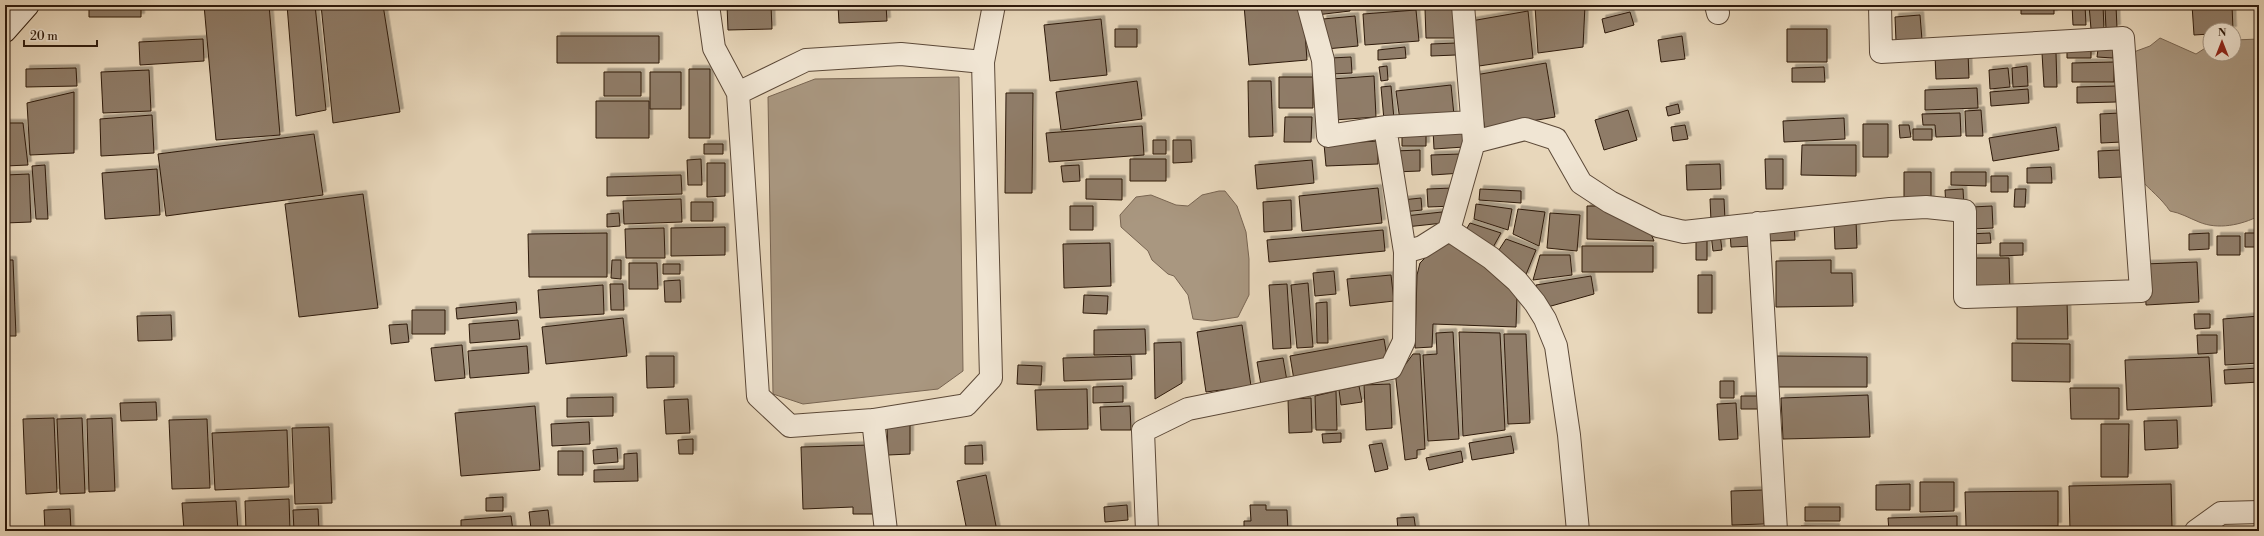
<svg xmlns="http://www.w3.org/2000/svg" width="2264" height="536" viewBox="0 0 2264 536" font-family="'Libre Bodoni',serif">
<style>
.water{fill:#a99780;stroke:#786552}
.building{fill:#8f7c67;stroke:#2e1a0c;filter:url(#shadow)}
.lines{fill:none;stroke-linecap:round;stroke-linejoin:round}
.minor-casing{stroke:#5c4938;stroke-width:24}
.secondary-casing{stroke:#2e1a0c;stroke-width:24}
.minor{stroke:#f0e5d3;stroke-width:22}
.secondary{stroke:#f0e5d3;stroke-width:22}
</style>
<defs>
<filter id="shadow"><feDropShadow dx="3.5" dy="-3.5" stdDeviation="0" flood-color="#0004"/></filter>
</defs>
<rect width="100%" height="100%" fill="#e8d7bb"/>
<filter id="stains"><feTurbulence type="fractalNoise" baseFrequency=".005" numOctaves="4"/><feColorMatrix values="0 0 0 0 .2 0 0 0 0 .09 0 0 0 0 .02 0 0 0 .5 -.17"/></filter>
<radialGradient id="worn" r=".72"><stop offset=".6" stop-color="#630" stop-opacity="0"/><stop offset="1" stop-color="#630" stop-opacity=".3"/></radialGradient>
<!-- water -->
<path class="water" d="M2160,38L2196,54L2210,45V54H2234V40L2259,39V216C2241,225 2218,230 2199,222C2189,218 2181,213 2170,211C2161,198 2150,190 2140,179L2131,53L2150,46Z
M959,77L963,371L938,389L803,404L773,394L768,97L815,79Z
M1219,191H1225L1237,206L1246,232L1249,259V295L1238,317L1212,321L1193,319L1188,295L1174,276L1168,274L1152,260L1148,251L1121,227L1120,215L1136,197L1151,195L1176,205L1188,206L1202,195Z"/>
<!-- building -->
<path class="building" d="M89,5H141V17H89Z
M204,5H269L280,135L216,140Z
M287,5H315L326,110L296,116Z
M321,5H383L400,112L333,123Z
M727,5H771L772,29L728,30Z
M838,5H886L887,21L839,23Z
M1244,5H1303L1307,60L1249,65Z
M1315,5H1350V11L1316,15Z
M1355,5H1391V6L1356,9Z
M1469,5H1508L1469,9Z
M1585,5L1583,47L1538,53L1535,6Z
M2021,5H2054V14H2021Z
M2072,5H2085L2086,25H2073Z
M2089,5H2103L2104,29H2091Z
M2192,5H2232L2233,30H2210V34L2194,35Z
M2116,6L2117,28L2106,29L2105,7Z
M1456,8V38H1426L1425,9Z
M1416,10L1419,41L1365,45L1363,14Z
M1528,11L1533,58L1479,66L1471,21Z
M1630,12L1634,25L1605,33L1602,19Z
M1920,15L1922,40L1896,41L1895,17Z
M1355,16L1358,46L1326,49L1323,19Z
M1101,19L1107,75L1050,81L1044,25Z
M1115,29H1137V47H1115Z
M1787,29H1827V62H1787Z
M557,36H659V63H557Z
M1682,36L1685,59L1661,62L1658,40Z
M203,39L204,61L140,65L139,42Z
M1456,43V55L1431,56V44Z
M2067,43H2091V58H2067Z
M1405,47L1406,58L1378,60V50Z
M2098,49H2113V58L2097,57Z
M1968,53L1969,78L1936,79L1935,55Z
M2042,53H2056L2057,87H2044Z
M1351,57L1352,73L1332,74L1331,58Z
M2114,62V82H2072V63Z
M1546,63L1555,117L1485,129L1475,75Z
M1387,66L1388,80L1381,81L1379,67Z
M2027,66L2028,86L2013,87L2012,68Z
M1824,67L1825,82H1792V68Z
M76,68L77,86L26,87V69Z
M2008,68L2010,87L1990,89L1989,70Z
M689,69H710V138H689Z
M149,70L151,111L103,113L101,72Z
M604,72H641V96H604Z
M650,72H681V109H650Z
M1374,76L1376,117L1334,120L1332,79Z
M1279,77H1313V108H1279Z
M1137,81L1142,119L1061,130L1056,92Z
M1248,81H1271L1273,136L1249,137Z
M1451,85L1454,115L1400,121L1396,91Z
M1391,86L1394,119L1384,120L1381,87Z
M2116,86V102L2077,103V87Z
M1977,88L1978,108L1925,110V90Z
M2028,89L2029,103L1991,106L1990,92Z
M74,92V153L30,155L27,103Z
M1006,93H1033L1032,193H1005Z
M596,101H649V138H596Z
M1678,104L1680,113L1668,116L1666,107Z
M1628,110L1637,140L1604,150L1595,120Z
M1981,110L1983,136H1966L1965,111Z
M1960,113L1961,136L1936,137L1935,125H1923L1922,114Z
M2120,113L2122,142L2101,143L2100,114Z
M152,115L154,153L101,156L100,119Z
M1285,117H1312L1311,142H1284Z
M1844,118L1845,139L1784,142L1783,121Z
M5,123H23L28,165L5,166Z
M1863,124H1888V157H1863Z
M1685,125L1688,139L1673,141L1671,127Z
M1899,125H1909L1911,137L1900,138Z
M1142,126L1144,155L1049,162L1046,133Z
M1463,127L1464,147L1434,149L1433,129Z
M2056,127L2059,150L1993,161L1989,138Z
M1913,129H1932V140H1913Z
M1402,133H1426V146H1402Z
M314,134L323,195L166,216L158,154Z
M1153,140H1166V154H1153Z
M1173,140H1191L1192,162L1173,163Z
M1378,141V164L1326,166L1324,144Z
M704,144H723V154H704Z
M1802,145H1856V176L1801,175Z
M1420,150V171L1394,172V151Z
M2120,150L2122,177L2099,178L2098,151Z
M1461,154L1462,173L1432,175L1431,155Z
M701,159L702,185H688L687,160Z
M1130,159H1166V181H1130Z
M1765,159H1783V189H1766Z
M1312,160L1314,183L1257,189L1255,165Z
M707,163H725V196L707,197Z
M1720,164L1721,189L1687,190L1686,165Z
M45,165L48,219H36L32,166Z
M1079,165L1080,181L1063,182L1061,166Z
M2051,167L2052,183H2027V168Z
M157,169L160,215L105,219L102,173Z
M1904,172H1931V202H1904Z
M1951,172H1986V186L1951,185Z
M29,174L31,222L5,223V175Z
M681,175L682,194L607,196V177Z
M1991,176H2008V192H1991Z
M1086,179H1122V200L1086,199Z
M1378,188L1382,223L1302,231L1299,196Z
M1453,188L1454,206L1428,207L1427,189Z
M1480,189L1521,191V203L1479,200Z
M1963,189L1964,207H1946L1945,190Z
M2015,189H2026L2025,207H2014Z
M363,194L378,308L299,317L285,204Z
M1421,198L1422,210L1403,212L1402,200Z
M681,199L682,222L624,224L623,201Z
M1710,199H1724L1725,220L1711,221Z
M1291,200L1292,230L1264,232L1263,202Z
M691,202H713V221H691Z
M1476,204L1512,209L1508,230L1474,219Z
M1070,206H1093V230H1070Z
M1587,206H1604L1651,234L1654,241L1587,239Z
M1992,206L1993,228L1972,229V207Z
M1518,209L1545,212L1539,246L1513,234Z
M1442,212L1443,223L1406,227L1405,216Z
M619,213L620,226L607,227V214Z
M1550,213L1580,215L1577,251L1547,248Z
M1856,220L1857,248L1835,249L1834,221Z
M1470,223L1501,233L1491,251L1463,235Z
M1794,224L1795,240L1769,241V225Z
M725,227V255L671,256V228Z
M664,228L665,258H626L625,229Z
M1383,230L1385,251L1269,262L1267,240Z
M1754,232V246L1731,247L1730,233Z
M607,233V277H529L528,234Z
M1990,233L1991,243L1968,244V234Z
M2209,233V249L2189,250V234Z
M2245,233H2257V247H2245Z
M1711,234H1720L1722,250L1713,251Z
M2217,236H2240V255H2217Z
M1506,239L1536,250L1525,277L1495,256Z
M1696,239H1707V260H1696Z
M1455,241L1517,296L1516,327L1433,324L1432,347L1415,348L1417,275L1420,263L1433,250Z
M1110,243L1111,286L1064,288L1063,244Z
M2000,243H2023V255L2000,256Z
M1582,246H1653V272H1582Z
M1540,255H1570L1572,275L1533,280Z
M1969,258H2009L2010,293H1969Z
M5,260H13L16,336H5Z
M612,260H621V279L611,278Z
M1831,260V273H1852L1853,306L1776,307V261Z
M2197,262L2199,302L2146,305L2144,264Z
M629,263H657L658,289H629Z
M663,264H680V274H663Z
M1334,271L1336,294L1315,296L1313,273Z
M1391,275L1394,301L1350,306L1347,279Z
M1698,275H1712V313H1698Z
M1591,276L1594,294L1544,308L1536,285Z
M680,280L681,302H665L664,281Z
M1308,283L1313,347L1297,348L1291,285Z
M610,284H623L624,310H611Z
M1287,284L1291,348L1273,349L1269,285Z
M603,285L604,314L540,318L538,290Z
M1084,295L1108,296L1107,314L1083,313Z
M2017,301H2067L2068,339H2017Z
M516,302L517,313L457,319L456,308Z
M1327,302L1328,343H1317L1316,303Z
M412,310H445V334H412Z
M2194,314H2210V328L2195,329Z
M171,315L172,340L138,341L137,316Z
M2259,316V363L2225,365L2223,319Z
M623,318L627,356L546,364L542,327Z
M518,320L520,339L470,343L469,324Z
M407,324L409,342L391,344L389,325Z
M1242,325L1251,386L1206,392L1197,332Z
M1145,329L1146,354L1094,355V330Z
M1453,332L1459,439L1428,441L1423,355L1437,354L1436,333Z
M1459,332L1500,333L1505,430L1463,436Z
M1504,334H1526L1530,423L1508,424Z
M2197,335H2217V353L2198,354Z
M1384,339L1388,363L1294,380L1290,356Z
M1181,342L1182,383L1155,399L1154,343Z
M2012,343L2070,344V382L2012,381Z
M462,345L465,378L435,381L431,348Z
M527,346L529,373L470,378L468,351Z
M1413,354H1420L1425,449L1417,450V458L1405,460L1395,371L1405,365Z
M646,356H674V387L647,388Z
M1131,356L1132,379L1064,381L1063,358Z
M1776,356L1867,357V387H1776Z
M2209,357L2212,406L2127,410L2125,360Z
M1283,358L1287,381L1261,385L1257,362Z
M1018,365L1042,366L1041,385L1017,384Z
M2259,368V382L2225,384L2224,370Z
M1720,381H1734V398H1720Z
M1390,384L1392,428L1366,430L1364,385Z
M1123,386V402L1093,403V387Z
M1359,386L1362,402L1341,405L1339,390Z
M2070,388H2119V419H2071Z
M1087,389L1088,429L1037,430L1035,390Z
M1336,391L1337,430H1316L1315,396Z
M1868,395L1870,437L1783,439L1781,398Z
M1741,396H1758V409H1741Z
M613,397V416L567,417V398Z
M1311,398L1312,432L1289,433L1288,399Z
M688,399L690,433L666,434L664,400Z
M156,402L157,420L121,421L120,403Z
M1736,403L1738,439L1719,440L1717,404Z
M535,406L540,470L461,476L455,413Z
M1130,406L1131,430H1101L1100,407Z
M54,418L57,492L26,494L23,419Z
M82,418L85,493L60,494L57,419Z
M112,418L115,491L89,492L87,419Z
M207,419L210,488L172,489L169,420Z
M2177,420L2178,448L2145,450L2144,421Z
M589,422L590,444L552,446L551,424Z
M2101,424H2129L2128,477H2101Z
M910,425V454L888,455L887,426Z
M329,427L332,503L295,504L292,428Z
M287,430L289,487L215,490L212,433Z
M1341,433V442L1323,443L1322,434Z
M1511,436L1514,453L1472,460L1469,443Z
M693,439V454H679L678,440Z
M1382,443L1388,469L1375,472L1369,445Z
M869,445L875,514H853V507L803,509L801,447Z
M982,445L983,464H965V446Z
M617,448L618,462L594,464L593,450Z
M558,451H583V475H558Z
M1461,451L1463,462L1429,470L1426,458Z
M637,453L638,481L594,482V470L624,469V454Z
M986,475L997,531H967L957,481Z
M1920,482H1954V511L1920,512Z
M1910,484V510H1876V485Z
M2171,484L2172,528L2169,531H2070L2069,486Z
M1763,490L1764,524L1732,525L1731,491Z
M2058,491V526L1966,527L1965,492Z
M503,497V511H486V498Z
M289,499L290,531H246L245,501Z
M236,501L238,531H184L182,503Z
M1127,505L1128,520L1105,522L1104,507Z
M1250,505H1266V510H1287L1288,531H1236L1244,530V521H1251Z
M1805,507H1840V521H1805Z
M70,509L71,531H45L44,510Z
M318,509L319,531H294L293,510Z
M548,510L550,527L531,529L529,512Z
M511,516L513,531H461V520Z
M1957,516V531H1889L1888,518Z
M1414,517L1416,531H1398L1397,518Z
M1801,526L1836,527V531H1801Z"/>
<g class="lines">
<defs>
<path id="minor" d="M708,5L714,48L738,93L758,396L790,426L873,420L966,405L991,378L983,62L994,5
M1308,5L1323,60L1328,136L1385,127
M1463,5L1474,142L1449,230L1491,258L1517,281L1535,303L1545,319L1556,346L1569,435L1578,531
M1716,5L1718,13
M738,93L806,60L901,54L983,62
M1474,142L1525,129L1556,139L1581,183L1610,202L1658,226L1684,232L1890,209L1926,207L1965,211V297L2141,291L2123,38L1881,52L1880,5
M1758,223L1776,531
M1405,252L1385,127L1472,122
M873,420L886,531
M1147,531L1143,431L1188,409L1391,368L1404,341L1405,252L1422,247L1449,230
M2196,531L2221,513L2259,512"/>
<path id="secondary" d="M5,31L28,5"/>
</defs>
<!-- minor casing -->
<use href="#minor" class="minor-casing"/>
<!-- secondary casing -->
<use href="#secondary" class="secondary-casing"/>
<!-- minor -->
<use href="#minor" class="minor"/>
<!-- secondary -->
<use href="#secondary" class="secondary"/>
</g>
<!-- margin -->
<rect width="2264" height="536" fill="none" stroke="#e8d7bb" stroke-width="20"/>
<rect x="6" y="6" width="2252" height="524" fill="none" stroke="#2e1a0c" stroke-width="2"/>
<rect x="10" y="10" width="2244" height="516" fill="none" stroke="#2e1a0c"/>
<!-- north arrow -->
<g transform="translate(2222 42)"><circle r="19" fill="#f0e5d3" stroke="#a29483"/>
<path d="M0-3L7 15L0 10L-7 15Z" fill="#8f2418"/>
<text y="-6" font-size="11" font-weight="bold" text-anchor="middle" fill="#2e1a0c">N</text>
</g>
<!-- scale -->
<path d="M24 40v6h73v-6" fill="none" stroke="#2e1a0c" stroke-width="2"/>
<text x="30" y="40" font-size="12" fill="#2e1a0c" stroke="#f0e5d3" stroke-width="3" paint-order="stroke">20 m</text>
<rect width="100%" height="100%" filter="url(#stains)"/>
<rect width="100%" height="100%" fill="url(#worn)"/>
</svg>
